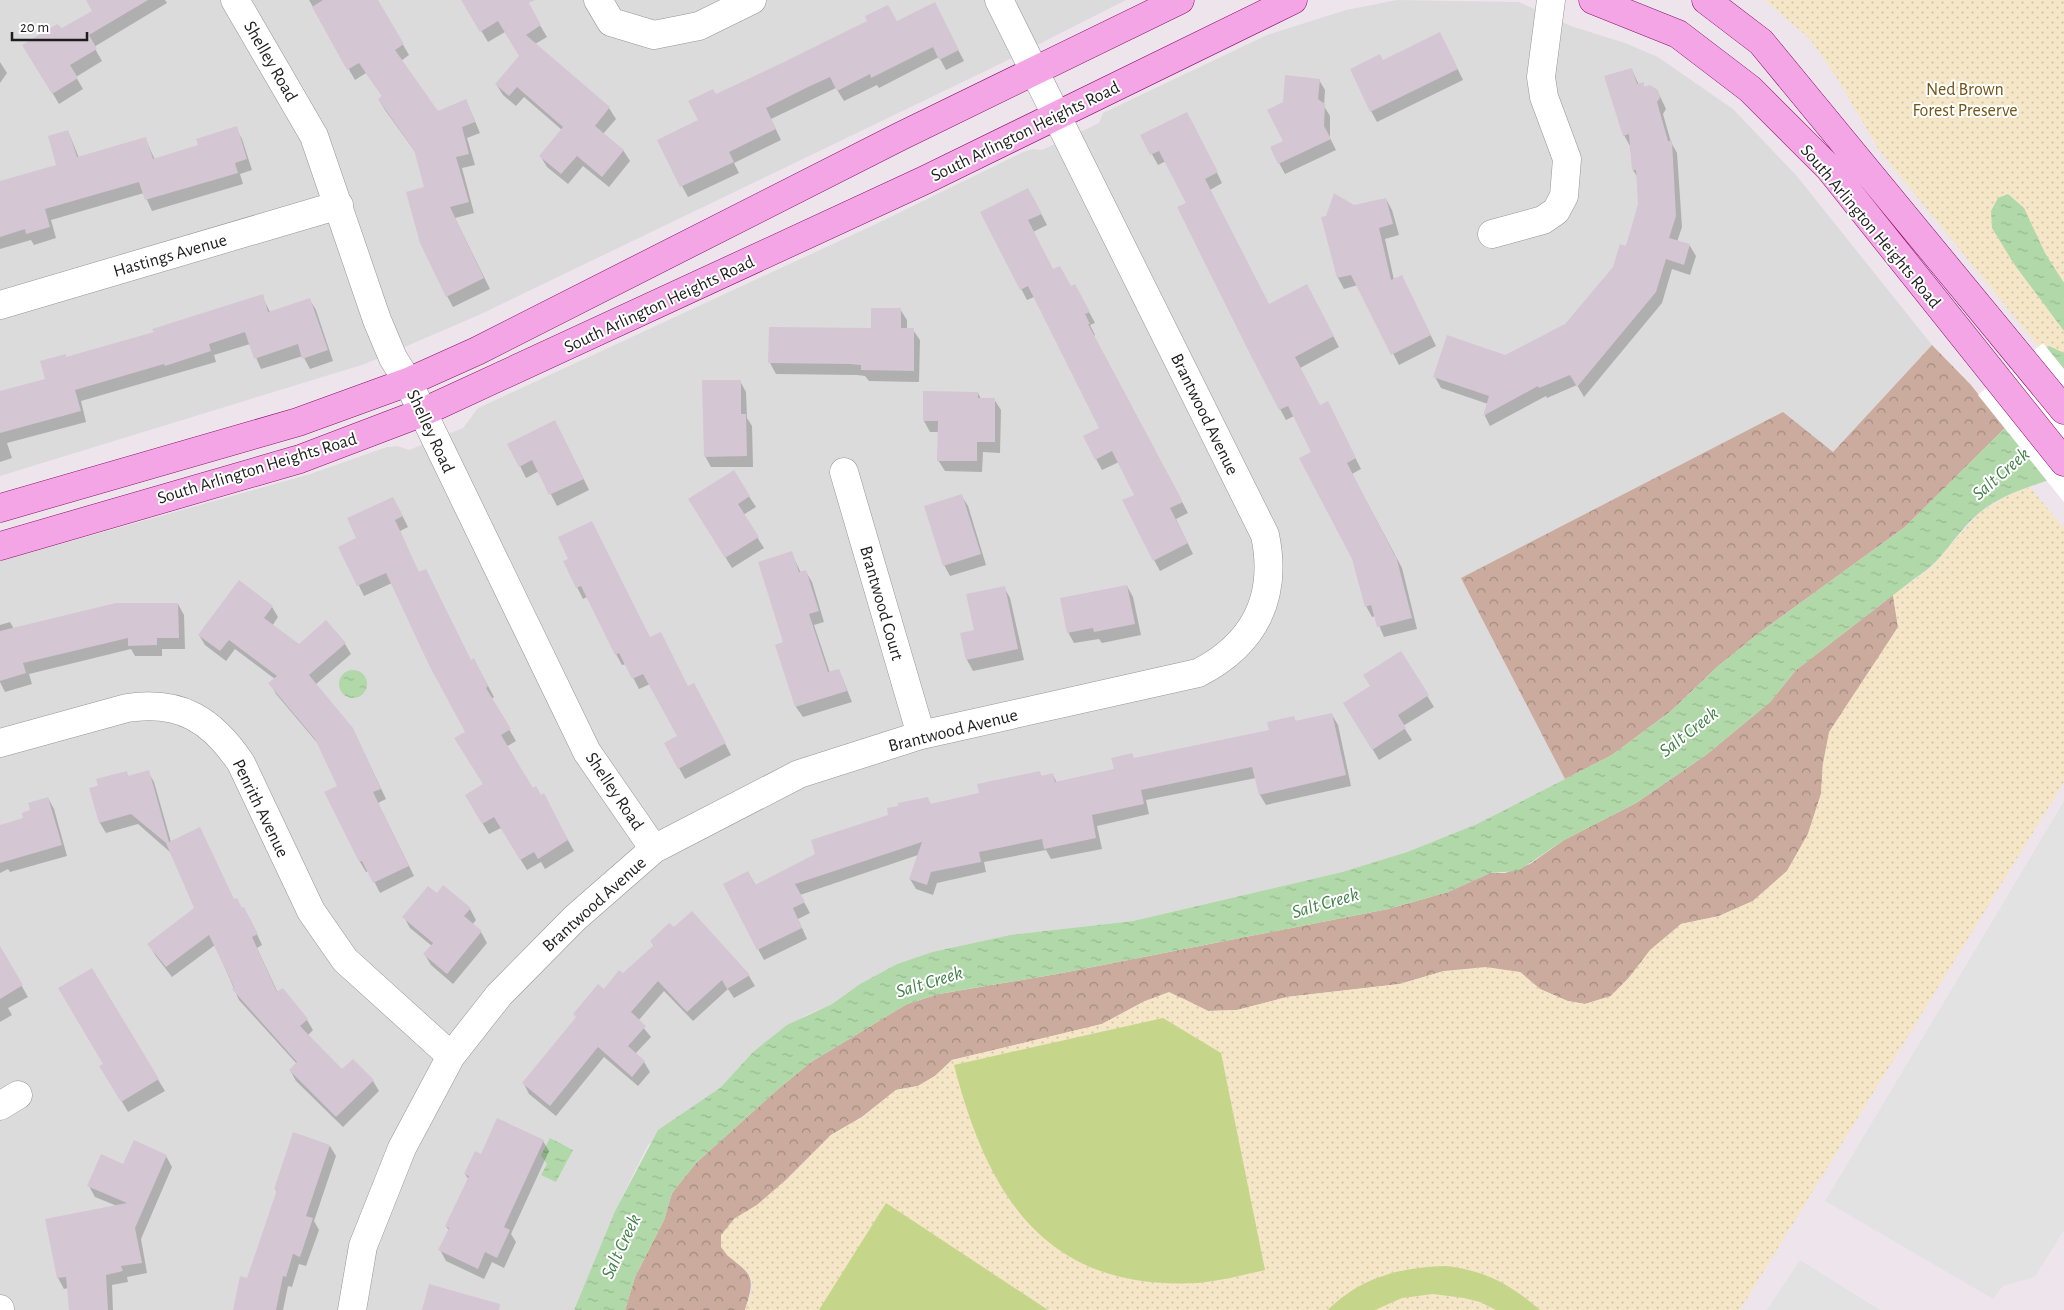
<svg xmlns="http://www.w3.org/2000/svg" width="2064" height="1310" viewBox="0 0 2064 1310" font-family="'Alegreya Sans',sans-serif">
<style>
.residential{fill:#dcdbdc}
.forest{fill:url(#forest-crowns)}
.park{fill:url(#park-dots)}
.pitch{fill:#c5d68a}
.parking{fill:#e2e2e2}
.water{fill:url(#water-ripples)}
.pier{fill:#fff}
.shadow{fill:#0003}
.building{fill:#d4c6d3}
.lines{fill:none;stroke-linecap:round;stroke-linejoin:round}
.minor-casing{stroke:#959595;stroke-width:29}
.major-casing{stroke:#8a0e68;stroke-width:29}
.minor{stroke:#fff;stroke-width:28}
.major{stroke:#f3a5e5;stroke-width:28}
.labels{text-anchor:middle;stroke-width:4;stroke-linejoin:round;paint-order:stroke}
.street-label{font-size:18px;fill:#1e1e1e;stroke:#fff}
.park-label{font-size:18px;fill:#725616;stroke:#fff}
.water-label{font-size:19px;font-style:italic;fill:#428049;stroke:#fff}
</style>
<defs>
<pattern id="forest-crowns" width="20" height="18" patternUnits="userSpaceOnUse" patternTransform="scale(1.25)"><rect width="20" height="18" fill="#caab9e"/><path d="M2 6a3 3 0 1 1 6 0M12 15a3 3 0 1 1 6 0" fill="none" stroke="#a38b80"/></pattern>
<pattern id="park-dots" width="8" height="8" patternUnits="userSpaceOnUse" patternTransform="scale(1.25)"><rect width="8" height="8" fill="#f4e6c6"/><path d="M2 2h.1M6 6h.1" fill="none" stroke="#d1c5aa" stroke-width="1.8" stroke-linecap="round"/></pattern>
<pattern id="water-ripples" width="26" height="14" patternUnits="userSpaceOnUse" patternTransform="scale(1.25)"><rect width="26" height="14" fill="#b1d8a9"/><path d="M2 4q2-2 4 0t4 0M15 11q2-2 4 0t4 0" fill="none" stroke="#98b991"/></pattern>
</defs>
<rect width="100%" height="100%" fill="#eee5ec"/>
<!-- residential -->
<path class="residential" d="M0,0H1126L1000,64L479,315L365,364L0,476Z
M1397,0L1519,2L1571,26L1625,43L1658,57L1733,109L1796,175L1932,345L1833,452L1462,578L1565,779L1477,824L1407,852L1342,872L1133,921L1010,935L932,952L897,964L860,984L832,1004L806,1015L753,1052L720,1088L648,1145L615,1211L574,1310H0V561L310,474L387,447L398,446L409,450L463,428L478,408L876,224L1023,152L1033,149L1042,150L1099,123L1103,113L1267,35L1346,10Z"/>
<!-- forest -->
<path class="forest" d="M1932,345L1971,385L2005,428L1905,527L1759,633L1717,667L1671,711L1612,755L1565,779L1461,578L1783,412L1833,452Z
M1893,595L1898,627L1823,763L1821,794L1808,834L1787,871L1753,901L1719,916L1681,924L1611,996L1585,1004L1567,1001L1540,989L1520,972L1444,971L1400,984L1287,997L1237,1010L1208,1011L1182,998L1145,1001L1102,1024L952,1060L935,1076L918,1086L896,1090L862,1117L831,1135L786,1180L757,1205L734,1219L727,1255C754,1276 755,1277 745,1310H625L635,1277L664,1220L672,1193L696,1163L777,1090L811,1062L907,1004L939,994L1057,974L1388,909L1448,892L1490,873H1505L1530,864L1564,840L1636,803L1706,755L1770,702L1796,670Z"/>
<!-- park -->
<path class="park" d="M1765,0H2064V378L1879,150L1837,78L1810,39Z
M2030,487L2064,528V782L1740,1310H745L753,1286L748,1272L727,1255L721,1247V1235L734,1219L757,1205L786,1180L831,1135L862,1117L896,1090L918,1086L935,1076L952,1060L1102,1024L1145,1001L1169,992L1208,1011L1237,1010L1287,997L1400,984L1444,971L1486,967L1520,972L1540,989L1568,1001L1585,1004L1611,996L1627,980L1650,950L1681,924L1719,916L1753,901L1787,871L1808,834L1821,794L1823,763L1829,732L1898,627L1893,595L1931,568L1979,513L2005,497Z"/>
<!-- pitch -->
<path class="pitch" d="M1163,1018L1221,1053L1265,1270C1243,1275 1220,1281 1197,1283C1046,1291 988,1197 954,1065Z
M886,1203L1048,1310H819Z
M1447,1266C1486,1271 1510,1284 1540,1310H1496L1480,1302L1464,1298L1433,1294L1402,1298L1375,1310H1328C1361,1277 1401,1267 1447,1266Z"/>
<!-- parking -->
<path class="parking" d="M2064,801V1230L2035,1277L2003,1286L1993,1299L1825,1201Z
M1800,1260L1880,1310H1767Z"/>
<!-- water -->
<path class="water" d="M2008,194L2024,208L2045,253L2064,283V331L2014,264L1992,228L1991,211L1998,198Z
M2049,346L2064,353V475C2035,485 2003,493 1979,513C1953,535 1945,560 1914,579L1796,670L1770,702L1706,755L1636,803L1564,840L1518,871L1490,873L1448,892L1388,909L1057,974L939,994L907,1004L811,1062L777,1090L696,1163L672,1193L664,1220L635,1277L625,1310H574L615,1211L658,1130L720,1088L753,1052L787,1025L832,1004L860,984L897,964L932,952L1010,935L1133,921L1342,872L1407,852L1477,824L1612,755L1671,711L1717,667L1759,633L1905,527L2005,428L2028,410L2037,351Z
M339 684a14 14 0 1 1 28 0a14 14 0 1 1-28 0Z
M550,1138L573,1150L556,1182L541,1175L547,1164L541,1155Z"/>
<!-- pier -->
<path class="pier" d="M2043,343L2064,369V502L1978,395Z"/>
<!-- shadow -->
<path class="shadow" d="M87,0H165L167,3L94,47L102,61L76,77L83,89L59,104L24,45L62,30L93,11Z
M309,0H377L409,55L401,61L437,113L466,100L480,133L467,138L475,165L462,168L474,213L455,218L490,289L453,307L447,296L426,188L416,153L385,110L379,100L383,97L366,73L355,80Z
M463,0H525L547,37L535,44L609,108L616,119L603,134L623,150L630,161L609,187L583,166L568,184L547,167L541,157L562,130L524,97L516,106L503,95L496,84L520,56L505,32L488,42Z
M940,15L964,61L946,70L939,57L879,88L877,85L844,101L836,88L771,119L781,140L734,163L739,173L688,197L682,186L700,121L716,96L897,22Z
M1446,45L1463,80L1377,122L1371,111Z
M0,62L7,73L0,83Z
M1632,70L1639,85L1643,84L1645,88L1657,90L1666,109L1663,114L1671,142L1677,153L1682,227L1677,242L1690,246L1696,256L1690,275L1672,269L1662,303L1584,397L1577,385L1547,398L1546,396L1490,426L1485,416L1488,404L1441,388L1435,377L1505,356L1566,325L1615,267L1626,247L1639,204L1638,178L1633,170L1630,146L1624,135Z
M1319,80L1325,90L1324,106L1330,116V138L1336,150L1285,174L1271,148L1284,142V103Z
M1193,124L1222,183L1210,190L1269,305L1313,297L1339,347L1300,368L1320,407L1333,414L1361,469L1352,474L1402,568L1417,629L1384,637L1375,616L1372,617L1366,606L1354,558L1312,452L1294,416L1286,420L1280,409L1187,203L1166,161L1158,165L1142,136Z
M236,128L242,139L252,170L240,174L243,184L152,211L144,193L51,220L56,238L34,245L31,240L0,249V186L57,166L68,131L79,158L145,138L155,160L200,145Z
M1386,199L1392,210L1399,235L1385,239L1394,280L1407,288L1436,346L1399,365L1358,285L1344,289L1338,278L1322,218L1354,206Z
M1034,200L1047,225L1033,232L1053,271L1081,297L1095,323L1090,325L1095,335L1094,336L1188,513L1176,519L1193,554L1160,571L1154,560L1136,495L1119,462L1102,470L1096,459L1100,429L1034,297L1027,300L982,213Z
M262,296L270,312L310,300L316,310L333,361L310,369L303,356L261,369L250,344L214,355L216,362L81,401L86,422L7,443L12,458L0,462V392L47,380L67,359L155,333Z
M900,309L907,320V330H913L920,340L919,382L869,381L865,376L857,375L776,374L770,363V328L872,329Z
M740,381L746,392L747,418L752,426L753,467H711L705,456Z
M978,393L981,399H994L1001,410L1000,453L983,452L982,472L945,471L938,460L939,432H930L924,421Z
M561,433L589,490L557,506L539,471L526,478L509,444Z
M733,472L756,507L743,515L764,548L732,568L696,510Z
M961,495L968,506L986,565L950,576L944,565Z
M399,509L408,527L400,531L419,574L426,570L471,662L480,671L494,697L491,699L516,741L506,747L533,789L549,806L574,851L545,869L541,862L527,870L501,828L489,834L466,796L484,784L467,732L392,583L364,596L340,547L358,539Z
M791,552L801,573L806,572L812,582L824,622L814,625L830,673L839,670L852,702L803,717L796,707L777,645L785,643Z
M564,561L651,638L688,688L700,696L731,755L685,779L666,744L679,736L650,684L639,689L626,664L622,665L616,654L587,597L583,599Z
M239,581L272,607L278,617L272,626L299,645L326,622L345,644L351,654L315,685L358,740L386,799L378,803L414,876L380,893L369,871L366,872L360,862L339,786L320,746L276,694L270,683L275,679L235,649L226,661L205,645L199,635Z
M1127,586L1133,597L1141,635L1102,643L1099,639L1074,643L1068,632Z
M1004,587L1010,598L1024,660L973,671L967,660Z
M178,604L184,615L185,649H162V656H135L131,649L29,674L32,684L5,692L0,682V625L10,622L14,629Z
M1401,653L1434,707L1403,726L1412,740L1379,760L1345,703L1371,687Z
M1332,715L1338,725L1351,786L1266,805L1260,795L1256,778L1146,800L1149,814L1097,826L1102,849L1051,859L1046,850L984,862L986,872L937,883L933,895L916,889L910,879L918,855L800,895L810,913L798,919L807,939L764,960L758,949L748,872L756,886L927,798L931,805L981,794L1039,772L1042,777L1053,775L1057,783L1115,770L1134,759L1270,731L1293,717L1296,722Z
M126,772L129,777L148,772L154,782L171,842L234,900L250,919L262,945L257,948L278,993L307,1020L313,1030L307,1036L342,1071L373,1081L379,1091L343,1127L296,1081L290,1070L297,1064L239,1000L215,945L172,977L155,955L149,944L196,908L170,852L138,824L106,833L100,823L91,789Z
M48,798L54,809L67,856L10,872L8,869L0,873V826L24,819Z
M437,895L470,909L476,920L472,925L481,932L487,943L453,984L431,965L425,955L432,946L410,928L404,917Z
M692,912L749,976L755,986L734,998L728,989L693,1021L664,991L638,1021L651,1037L635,1054L644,1062L650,1072L638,1086L604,1057L556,1116L529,1094L524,1084L604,991L654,946L651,941L674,929Z
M4,955L28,997L8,1008L12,1015L0,1022V958Z
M91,970L165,1091L128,1112L101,1066L104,1064Z
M543,1141L549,1151L511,1234L516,1242L504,1268L492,1262L484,1279L446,1261L440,1250L449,1231L446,1226L469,1180L465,1174L481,1155Z
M330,1146L336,1156L314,1221L319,1230L306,1266L299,1264L292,1287L288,1286L283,1310H235L248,1279L277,1192L275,1188Z
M166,1156L172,1167L141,1239L147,1273L127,1277L128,1282L112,1285L113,1310H70L68,1288L64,1289L58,1278L46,1220L117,1206L95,1197L89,1186L124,1166Z"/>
<!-- building -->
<path class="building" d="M86,0H148L89,35L97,49L70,65L78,78L52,94L22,45L57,24L62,28L92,11Z
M323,0H378L404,44L395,50L438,111L466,99L475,122L462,127L469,154L456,157L469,202L450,207L484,278L446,297L420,243L406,192L424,187L414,150L378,99L382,96L359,63L347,70L312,7Z
M461,0H535L529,3L541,25L526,35L610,107L595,126L624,150L602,177L577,156L561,174L539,156L563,127L517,87L509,96L495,84L519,56L498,21L480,32Z
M935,2L959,50L939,60L933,47L871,78L870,74L837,91L830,77L808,87L766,108L776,129L729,152L734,162L680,187L657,140L698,120L688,101L713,89L716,94L784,62L867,21L865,16L888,5L897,21Z
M1440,32L1458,69L1370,112L1350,69L1380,54L1383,60Z
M1632,68L1637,84L1644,82V87L1650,85L1658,90L1660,98L1657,102L1668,141H1672L1676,216L1669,238L1690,244L1684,265L1666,259L1656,292L1577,387L1570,375L1539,388L1538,386L1483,416L1489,396L1433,377L1447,335L1505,355L1565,324L1613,267L1620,244L1626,246L1638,204L1636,170H1632L1629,134L1623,136L1604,76Z
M1285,75L1320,79L1318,99L1325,104L1324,126L1331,139L1278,164L1270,147L1283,141L1267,110L1283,102Z
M1187,112L1218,172L1205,179L1269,304L1307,284L1334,336L1295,357L1320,405L1328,401L1356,458L1347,463L1395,556H1396L1412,618L1377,627L1371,605L1365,607L1352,559L1299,458L1311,452L1288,406L1279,410L1249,352L1177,207L1186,203L1159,151L1150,155L1140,135Z
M237,126L247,159L235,163L238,173L145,200L139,182L45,209L50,227L26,234L25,229L0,237V181L56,165L48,136L68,130L77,157L146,137L153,159L198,145L196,139Z
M1028,188L1042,214L1028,220L1053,269L1060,266L1071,286L1075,284L1090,312L1085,314L1090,324H1088L1183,502L1170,508L1188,543L1153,561L1122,500L1134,495L1112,451L1095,460L1083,436L1099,428L1028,286L1020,290L980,212Z
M1334,193L1354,205L1386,198L1393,224L1379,228L1391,280L1402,275L1431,335L1391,355L1351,275L1337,278L1321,217L1326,216Z
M263,294L268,312L310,298L328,350L302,359L298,344L254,359L245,332L209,344L211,351L165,366L164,364L75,390L81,411L0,433V391L45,379L40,361L66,354V357L154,332L152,329Z
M871,308H901V328H914V371L861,370V365L850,364L768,363L769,327L871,328Z
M702,380H741V414H746L747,456L704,457Z
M923,391L978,392V398H995V442H977V461H937L938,421H923Z
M555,420L584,479L549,495L532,460L519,467L507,444Z
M734,470L750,496L738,504L759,537L725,558L688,499Z
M962,494L981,554L943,566L924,506Z
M393,497L403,516L395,520L419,572L426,569L471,660L474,658L488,686L486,688L511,729L501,735L533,788L536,786L541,795L544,793L568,840L538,859L534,852L520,860L494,817L482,824L465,795L483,784L454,738L465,732L429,665L386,573L357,586L338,547L356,538L347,518Z
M592,521L650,637L661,632L688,686L694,683L726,743L678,769L664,743L677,736L643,674L632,679L619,653L615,655L581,586L576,588L563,561L568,559L558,537Z
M792,551L799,572L806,570L819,611L809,614L828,672L839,669L847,691L795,707L775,645L783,642L758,562Z
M239,580L273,606L264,618L299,644L326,620L346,643L309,675L353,728L381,789L373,792L409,866L373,883L362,861L359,862L324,792L337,786L315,739L268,683L277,676L229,640L220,651L198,635Z
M1127,585L1135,624L1094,632L1093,628L1067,633L1060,598Z
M1005,586L1018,649L966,660L960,633L974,630L966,594Z
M116,603H178L179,638H157V645L128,646V638L23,663L26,673L0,681V631Z
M1401,651L1429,695L1398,715L1406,728L1372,750L1343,703L1370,686L1363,675Z
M1332,713L1346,775L1259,795L1252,767L1141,790L1144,804L1092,815L1096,838L1044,849L1042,839L979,852L981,862L931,872L927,885L909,879L922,842L795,884L805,902L793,908L802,928L757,950L723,884L748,871L755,885L815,854L811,840L888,815L887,808L898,806V803L928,797L930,804L979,793L977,784L1040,771L1041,776L1053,773L1055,782L1114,769L1111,758L1132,753L1134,758L1269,730L1267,722L1294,716L1295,721Z
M149,770L169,842L200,827L234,899L237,898L242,908L244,907L258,934L252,937L277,992L283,988L308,1019L300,1026L342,1069L353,1059L374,1080L336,1117L289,1070L297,1062L232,989L234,987L209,935L166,967L147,944L194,908L166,843L131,814L99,823L89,788L98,786L96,779L127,771L128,776Z
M48,797L62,845L0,863V825L23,818L22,813L30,810L28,803Z
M443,885L471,908L464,916L482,931L447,974L423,954L433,943L402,917L428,886L437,893Z
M692,911L750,975L727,989L722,980L687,1012L658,981L631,1012L646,1026L628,1046L645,1061L632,1077L598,1047L550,1106L522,1083L576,1017L573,1014L598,984L604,989L619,970L623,973L654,945L650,941L669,923L674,927Z
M0,946L23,985L0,999Z
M92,968L159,1079L121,1102L99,1066L103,1064L58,988Z
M497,1118L544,1140L504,1227L510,1230L497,1258L485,1252L478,1269L438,1250L449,1228L445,1226L469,1176L464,1174L475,1151L481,1154Z
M293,1132L330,1145L306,1216L313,1218L300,1257L293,1254L286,1277L283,1276L276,1310H233L240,1276L247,1278L277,1190L274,1189Z
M134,1140L167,1155L135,1228L142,1263L121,1266L123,1271L106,1275L108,1310H69L66,1277L57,1278L45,1219L127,1203L87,1186L101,1154L123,1164Z
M429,1284L500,1304L499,1310H422Z"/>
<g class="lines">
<defs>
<path id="minor" d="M235,0L314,136L377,320L393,358L408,382L587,752L654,849
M598,0L611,22L654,35L699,26L752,0
M1492,234L1543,220L1556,211L1564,196L1567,159L1544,97L1541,77L1551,0
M0,305L339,205
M844,472L921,735
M0,743L127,708C181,700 212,720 241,763L311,911L345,960L451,1056
M0,1106L18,1095
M0,1309V1310
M352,1310L363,1246L402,1148L451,1056L499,995L575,918L654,849L799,774L921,735L1198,673C1255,644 1278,597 1265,535L999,0"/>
<path id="major" d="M1593,0L1678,34L1750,89L1829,168L2064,462
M1706,0L1761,42L2064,410
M0,508L298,422L408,382L477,351L901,136L1180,0
M0,546L300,459L421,413L925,180L1293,0"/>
</defs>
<!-- minor casing -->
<use href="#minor" class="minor-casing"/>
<!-- major casing -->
<use href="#major" class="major-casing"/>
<!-- minor -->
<use href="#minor" class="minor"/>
<!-- major -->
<use href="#major" class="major"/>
</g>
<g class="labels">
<!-- street labels -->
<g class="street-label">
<text transform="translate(271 61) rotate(60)" y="6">Shelley Road</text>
<text transform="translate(1025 131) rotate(-26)" y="6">South Arlington Heights Road</text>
<text transform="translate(1871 226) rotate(50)" y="6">South Arlington Heights Road</text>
<text transform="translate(170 255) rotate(-16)" y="6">Hastings Avenue</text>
<text transform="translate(659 304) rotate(-25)" y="6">South Arlington Heights Road</text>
<text transform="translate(1205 414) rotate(64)" y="6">Brantwood Avenue</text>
<text transform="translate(431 431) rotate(65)" y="6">Shelley Road</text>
<text transform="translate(257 468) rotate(-17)" y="6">South Arlington Heights Road</text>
<text transform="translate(882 603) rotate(74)" y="6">Brantwood Court</text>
<text transform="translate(953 730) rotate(-14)" y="6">Brantwood Avenue</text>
<text transform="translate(615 791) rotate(56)" y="6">Shelley Road</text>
<text transform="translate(261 808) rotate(64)" y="6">Penrith Avenue</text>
<text transform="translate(594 904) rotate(-42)" y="6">Brantwood Avenue</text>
</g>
<!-- park labels -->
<g class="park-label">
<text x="1965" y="95">Ned Brown<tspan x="1965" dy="21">Forest Preserve</tspan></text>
</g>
<!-- water labels -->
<g class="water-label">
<text transform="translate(2000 473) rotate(-41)" y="7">Salt Creek</text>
<text transform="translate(1688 731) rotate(-38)" y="7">Salt Creek</text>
<text transform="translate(1325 902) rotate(-16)" y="7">Salt Creek</text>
<text transform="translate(929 981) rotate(-17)" y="7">Salt Creek</text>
<text transform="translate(620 1246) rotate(-65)" y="7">Salt Creek</text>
</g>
</g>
<!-- scale -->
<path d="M12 32v8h75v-8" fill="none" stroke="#1e1e1e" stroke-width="2.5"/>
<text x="20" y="32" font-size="15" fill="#1e1e1e" stroke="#ffffff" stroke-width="4" paint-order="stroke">20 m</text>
</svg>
